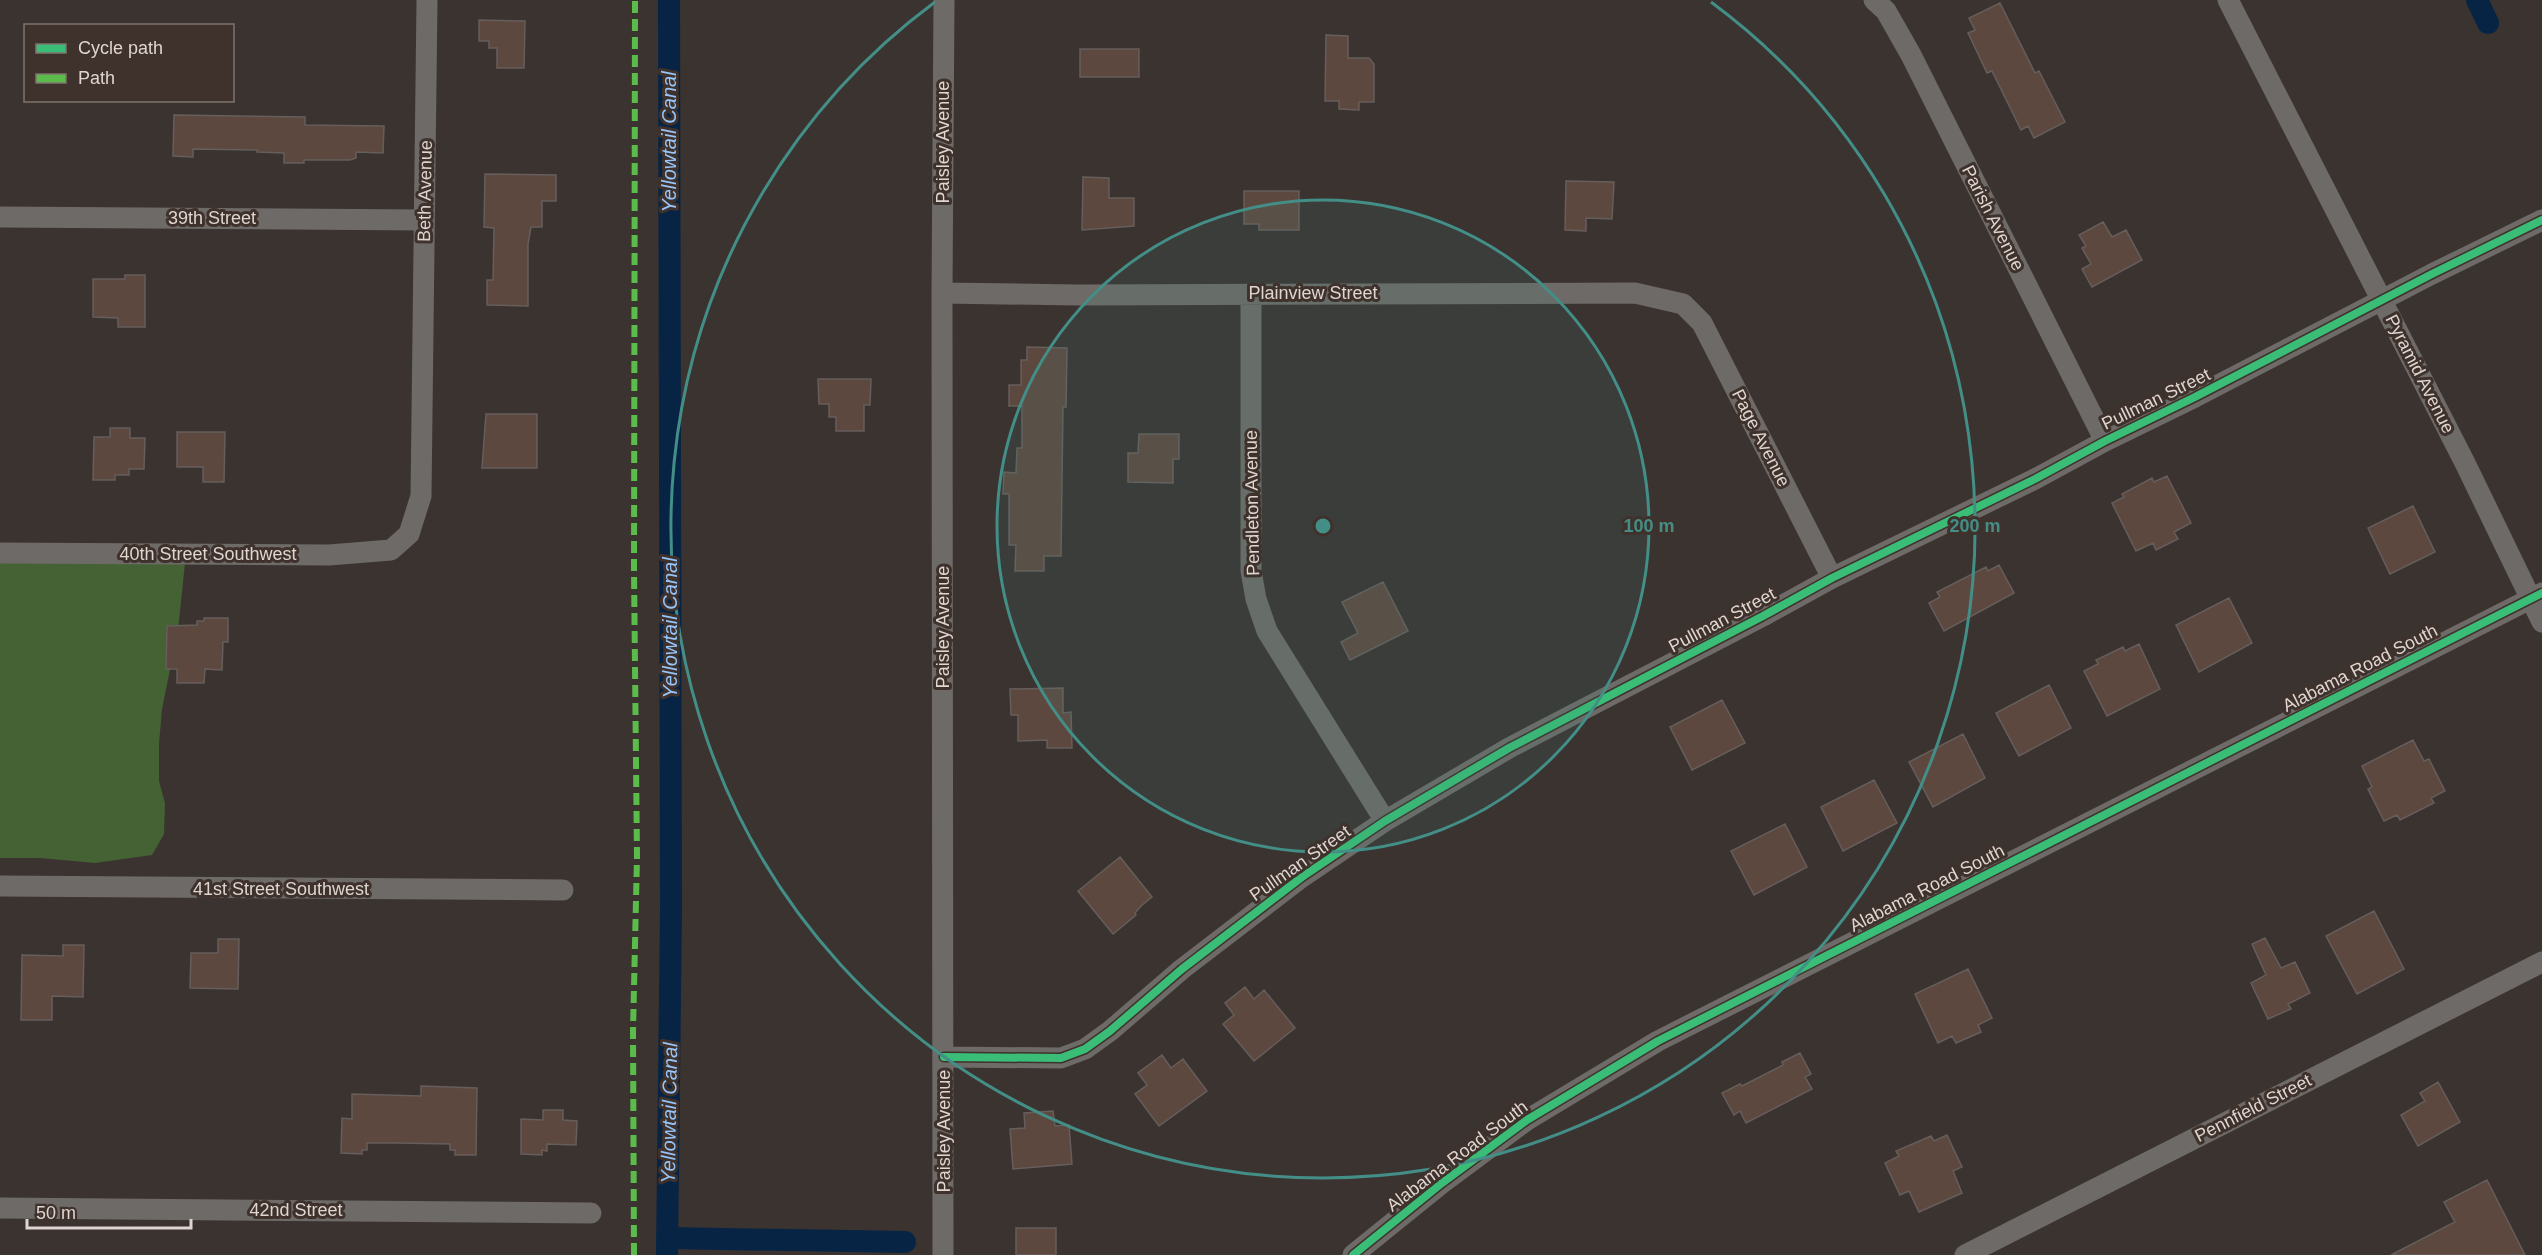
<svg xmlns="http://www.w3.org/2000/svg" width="2542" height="1255" viewBox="0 0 2542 1255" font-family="Arial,sans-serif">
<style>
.green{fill:#446233}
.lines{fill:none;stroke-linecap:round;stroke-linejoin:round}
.canal{stroke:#072444;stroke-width:22}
.building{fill:#5d483f;stroke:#655e5b;stroke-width:1.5}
.minor{stroke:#6d6a67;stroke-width:21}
.quiet{stroke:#5cbc4b;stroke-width:6;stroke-dasharray:12 6;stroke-linecap:butt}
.cycleway-casing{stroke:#3f322c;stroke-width:11}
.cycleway{stroke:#3abd76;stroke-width:8}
.ring{fill:none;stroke:#438e87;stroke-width:3}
.labels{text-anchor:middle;stroke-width:6;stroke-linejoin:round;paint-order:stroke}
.street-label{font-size:18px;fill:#dfd6d2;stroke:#3f322c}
.water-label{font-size:20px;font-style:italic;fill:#96c5fc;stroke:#3f322c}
.centre{fill:#438e87;stroke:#3f322c;stroke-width:3}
.ring-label{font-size:18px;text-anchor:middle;font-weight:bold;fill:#438e87;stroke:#3f322c;stroke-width:6;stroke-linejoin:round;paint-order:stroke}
</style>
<rect width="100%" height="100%" fill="#3b3330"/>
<!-- green -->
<path class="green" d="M0,561L185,563L178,630L162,709L159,744V781L165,803L164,834L152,855L95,863L40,858H0Z"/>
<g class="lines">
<!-- canal -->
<path class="canal" d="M2477,0L2488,23
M667,1238L905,1242
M667,1255L671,910L669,0"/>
</g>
<!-- building -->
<path class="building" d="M2000,3L2035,73L2039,71L2065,122L2034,138L2028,126L2021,130L1992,71L1987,73L1968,33L1975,30L1969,18Z
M479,20L525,21L524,68H497V48H489V41H479Z
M1326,35L1348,36V58H1369L1374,64V102H1359V110L1339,109V101H1325Z
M1080,49H1139V77H1080Z
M174,115L305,117V125L384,126L383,153L356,152V158L350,160H304V163H284V153L257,152V150L193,149V157L173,156Z
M485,174L556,175V201H542V227H531L528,244V306L487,305V280H493L494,228L484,227Z
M1083,177L1109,178V198H1134V226L1082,230Z
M1566,181L1614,182L1612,219L1586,218V231L1565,230Z
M1244,191H1299V230H1259V224H1244Z
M2103,222L2112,237L2126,230L2142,260L2092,287L2082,269L2091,264L2082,248L2086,246L2079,235Z
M125,275H145V327H118V318L93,317V279H125Z
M1027,347L1067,348L1066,407H1063L1061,556H1044V571H1015L1016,545H1009V494H1003L1004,472L1016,473L1017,448H1022V406H1009V385H1021V360H1027Z
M818,379H871L870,405H864V431H836V417H829V404H819Z
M486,414H537V468H482Z
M110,428H130V438H145L144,469H129V475H115V480H93L94,437H110Z
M177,432H225L224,482H203V467H177Z
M1139,434H1179V459H1173V483L1128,482V453H1138Z
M2167,476L2191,523L2174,532L2178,539L2156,550L2153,543L2136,551L2112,503L2124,497L2122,494L2152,478L2154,482Z
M2413,506L2435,552L2390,574L2368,528Z
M1999,565L2014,593L1944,631L1929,603L1940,597L1937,592L1986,567L1988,571Z
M1383,582L1408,631L1350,660L1341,642L1358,633L1342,602Z
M2229,598L2252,643L2199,672L2176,625Z
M204,618H228V642H223L222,670L205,669L204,683H177V669H166L167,626L197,625V621H204Z
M2139,644L2160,689L2107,716L2084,671L2098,664L2096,660L2123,647L2125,651Z
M2049,685L2071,728L2019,756L1996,713Z
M1063,688V713L1071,712L1072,748H1047V740L1018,741V715H1011L1010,689Z
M1722,700L1745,743L1692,770L1670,727Z
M1963,734L1985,778L1933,807L1909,762Z
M2413,740L2424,761L2429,759L2445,791L2431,798L2434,803L2400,820L2397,815L2384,821L2368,789L2372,787L2362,766Z
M1874,780L1897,823L1843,851L1821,807Z
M1785,824L1807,867L1754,895L1731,851Z
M1120,857L1152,897L1141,906L1135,913L1136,915L1113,934L1078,891Z
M2374,911L2404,969L2357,994L2326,936Z
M2265,938L2281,968L2295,962L2310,993L2288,1004L2291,1009L2268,1019L2251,983L2266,975L2252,944Z
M218,939H239L238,989L190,988L191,953H218Z
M63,945H84L83,997L52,996V1020H21L22,955L63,956Z
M1968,969L1992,1018L1978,1025L1981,1032L1956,1043L1952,1036L1938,1043L1915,994Z
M1245,987L1254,999L1264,990L1295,1028L1254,1061L1223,1024L1234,1015L1225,1003Z
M1800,1053L1811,1074L1805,1077L1812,1089L1746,1123L1740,1111L1734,1115L1722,1093L1740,1084L1742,1086L1783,1065L1782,1062Z
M1162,1055L1171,1068L1183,1059L1207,1091L1159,1126L1135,1094L1147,1085L1138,1073Z
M2438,1082L2460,1122L2418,1146L2401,1115L2425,1101L2420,1093Z
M421,1086L477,1088L476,1155H455V1150H450V1144L397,1143H367V1150H362V1154L341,1153L342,1118L352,1119V1094L421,1096Z
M543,1110H563V1120L577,1121L576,1145L547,1144V1151L542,1150V1155L521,1154V1119L543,1120Z
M1053,1111L1055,1126L1069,1125L1072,1164L1013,1169L1010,1129L1025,1128L1024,1113Z
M1947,1135L1962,1167L1953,1171L1962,1193L1919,1212L1909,1191L1900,1195L1885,1163L1899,1156L1896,1151L1931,1136L1934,1141Z
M2487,1180L2525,1255H2391L2455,1222L2444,1202Z
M1016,1228H1056V1255H1016Z"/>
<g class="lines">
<!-- minor -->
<path class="minor" d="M1874,0L1886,11L1911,55L2105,441
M2228,0L2465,463L2542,622
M0,217L424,220
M942,293L1077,295L1635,293L1683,304L1702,323L1832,578
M1251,294V571L1256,599L1267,631L1385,821
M0,553L329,555L391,550L409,534L421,496L427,0
M0,886L563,890
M944,1057L1061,1058L1085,1049L1110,1031L1182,969L1302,877L1385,821L1509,748L1763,616L1832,578L2035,479L2105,441L2195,397L2432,274L2542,220
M0,1208L591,1213
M943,1255L942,293L944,0
M1353,1255L1442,1183L1527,1120L1658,1041L2542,593
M1965,1255L2542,962"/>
<!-- quiet -->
<path class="quiet" d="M634,1255L633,1031L637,857L634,571L635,0"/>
<defs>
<path id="cycleway" d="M944,1057L1061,1058L1085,1049L1110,1031L1182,969L1302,877L1385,821L1509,748L1763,616L1832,578L2035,479L2105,441L2195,397L2432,274L2542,220
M1353,1255L1442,1183L1527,1120L1658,1041L2542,593"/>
</defs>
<!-- cycleway casing -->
<use href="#cycleway" class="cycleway-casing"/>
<!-- cycleway -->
<use href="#cycleway" class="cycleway"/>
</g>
<!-- distance rings -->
<circle cx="1323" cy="526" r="326" fill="#438e87" fill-opacity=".12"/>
<g class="ring">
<circle cx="1323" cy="526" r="326"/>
<path d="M1711 2A652 652 0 1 1 935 2"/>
</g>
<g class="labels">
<!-- street labels -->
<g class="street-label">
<text transform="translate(943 142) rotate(-90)" y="6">Paisley Avenue</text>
<text transform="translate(425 191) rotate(-89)" y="6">Beth Avenue</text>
<text x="212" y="224">39th Street</text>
<text transform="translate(1993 218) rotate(63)" y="6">Parish Avenue</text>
<text x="1313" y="299">Plainview Street</text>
<text transform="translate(2420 374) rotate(63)" y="6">Pyramid Avenue</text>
<text transform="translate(2156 399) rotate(-26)" y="6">Pullman Street</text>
<text transform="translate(1761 438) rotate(63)" y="6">Page Avenue</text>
<text transform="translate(1252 503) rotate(-91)" y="6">Pendleton Avenue</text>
<text x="208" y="560">40th Street Southwest</text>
<text transform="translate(1722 620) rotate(-28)" y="6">Pullman Street</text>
<text transform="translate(943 627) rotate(-90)" y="6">Paisley Avenue</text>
<text transform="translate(2360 668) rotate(-27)" y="6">Alabama Road South</text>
<text transform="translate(1300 863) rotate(-35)" y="6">Pullman Street</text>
<text transform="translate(1927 888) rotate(-27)" y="6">Alabama Road South</text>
<text x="281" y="895">41st Street Southwest</text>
<text transform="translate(2253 1108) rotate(-27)" y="6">Pennfield Street</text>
<text transform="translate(944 1131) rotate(-90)" y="6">Paisley Avenue</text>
<text transform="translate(1457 1156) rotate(-37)" y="6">Alabama Road South</text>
<text x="296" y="1216">42nd Street</text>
</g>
<!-- water labels -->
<g class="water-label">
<text transform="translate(669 142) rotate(-90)" y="7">Yellowtail Canal</text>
<text transform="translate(670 628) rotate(-90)" y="7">Yellowtail Canal</text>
<text transform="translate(669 1113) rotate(-89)" y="7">Yellowtail Canal</text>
</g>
</g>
<circle cx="1323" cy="526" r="9" class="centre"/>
<g class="ring-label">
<text x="1649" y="532">100 m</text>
<text x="1975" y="532">200 m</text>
</g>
<!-- legend -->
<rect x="24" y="24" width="210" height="78" fill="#3f322c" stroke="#7f746e" stroke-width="1.5"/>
<rect x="36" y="44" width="30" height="9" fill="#3abd76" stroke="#7f746e" stroke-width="1.5"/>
<text x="78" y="54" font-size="18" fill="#dfd6d2">Cycle path</text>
<rect x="36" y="74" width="30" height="9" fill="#5cbc4b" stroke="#7f746e" stroke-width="1.5"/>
<text x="78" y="84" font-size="18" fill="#dfd6d2">Path</text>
<!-- scale -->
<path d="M27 1219v9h164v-9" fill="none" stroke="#dfd6d2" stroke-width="3"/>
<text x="36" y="1219" font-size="18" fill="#dfd6d2" stroke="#3f322c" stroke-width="4.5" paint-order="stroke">50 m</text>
</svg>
